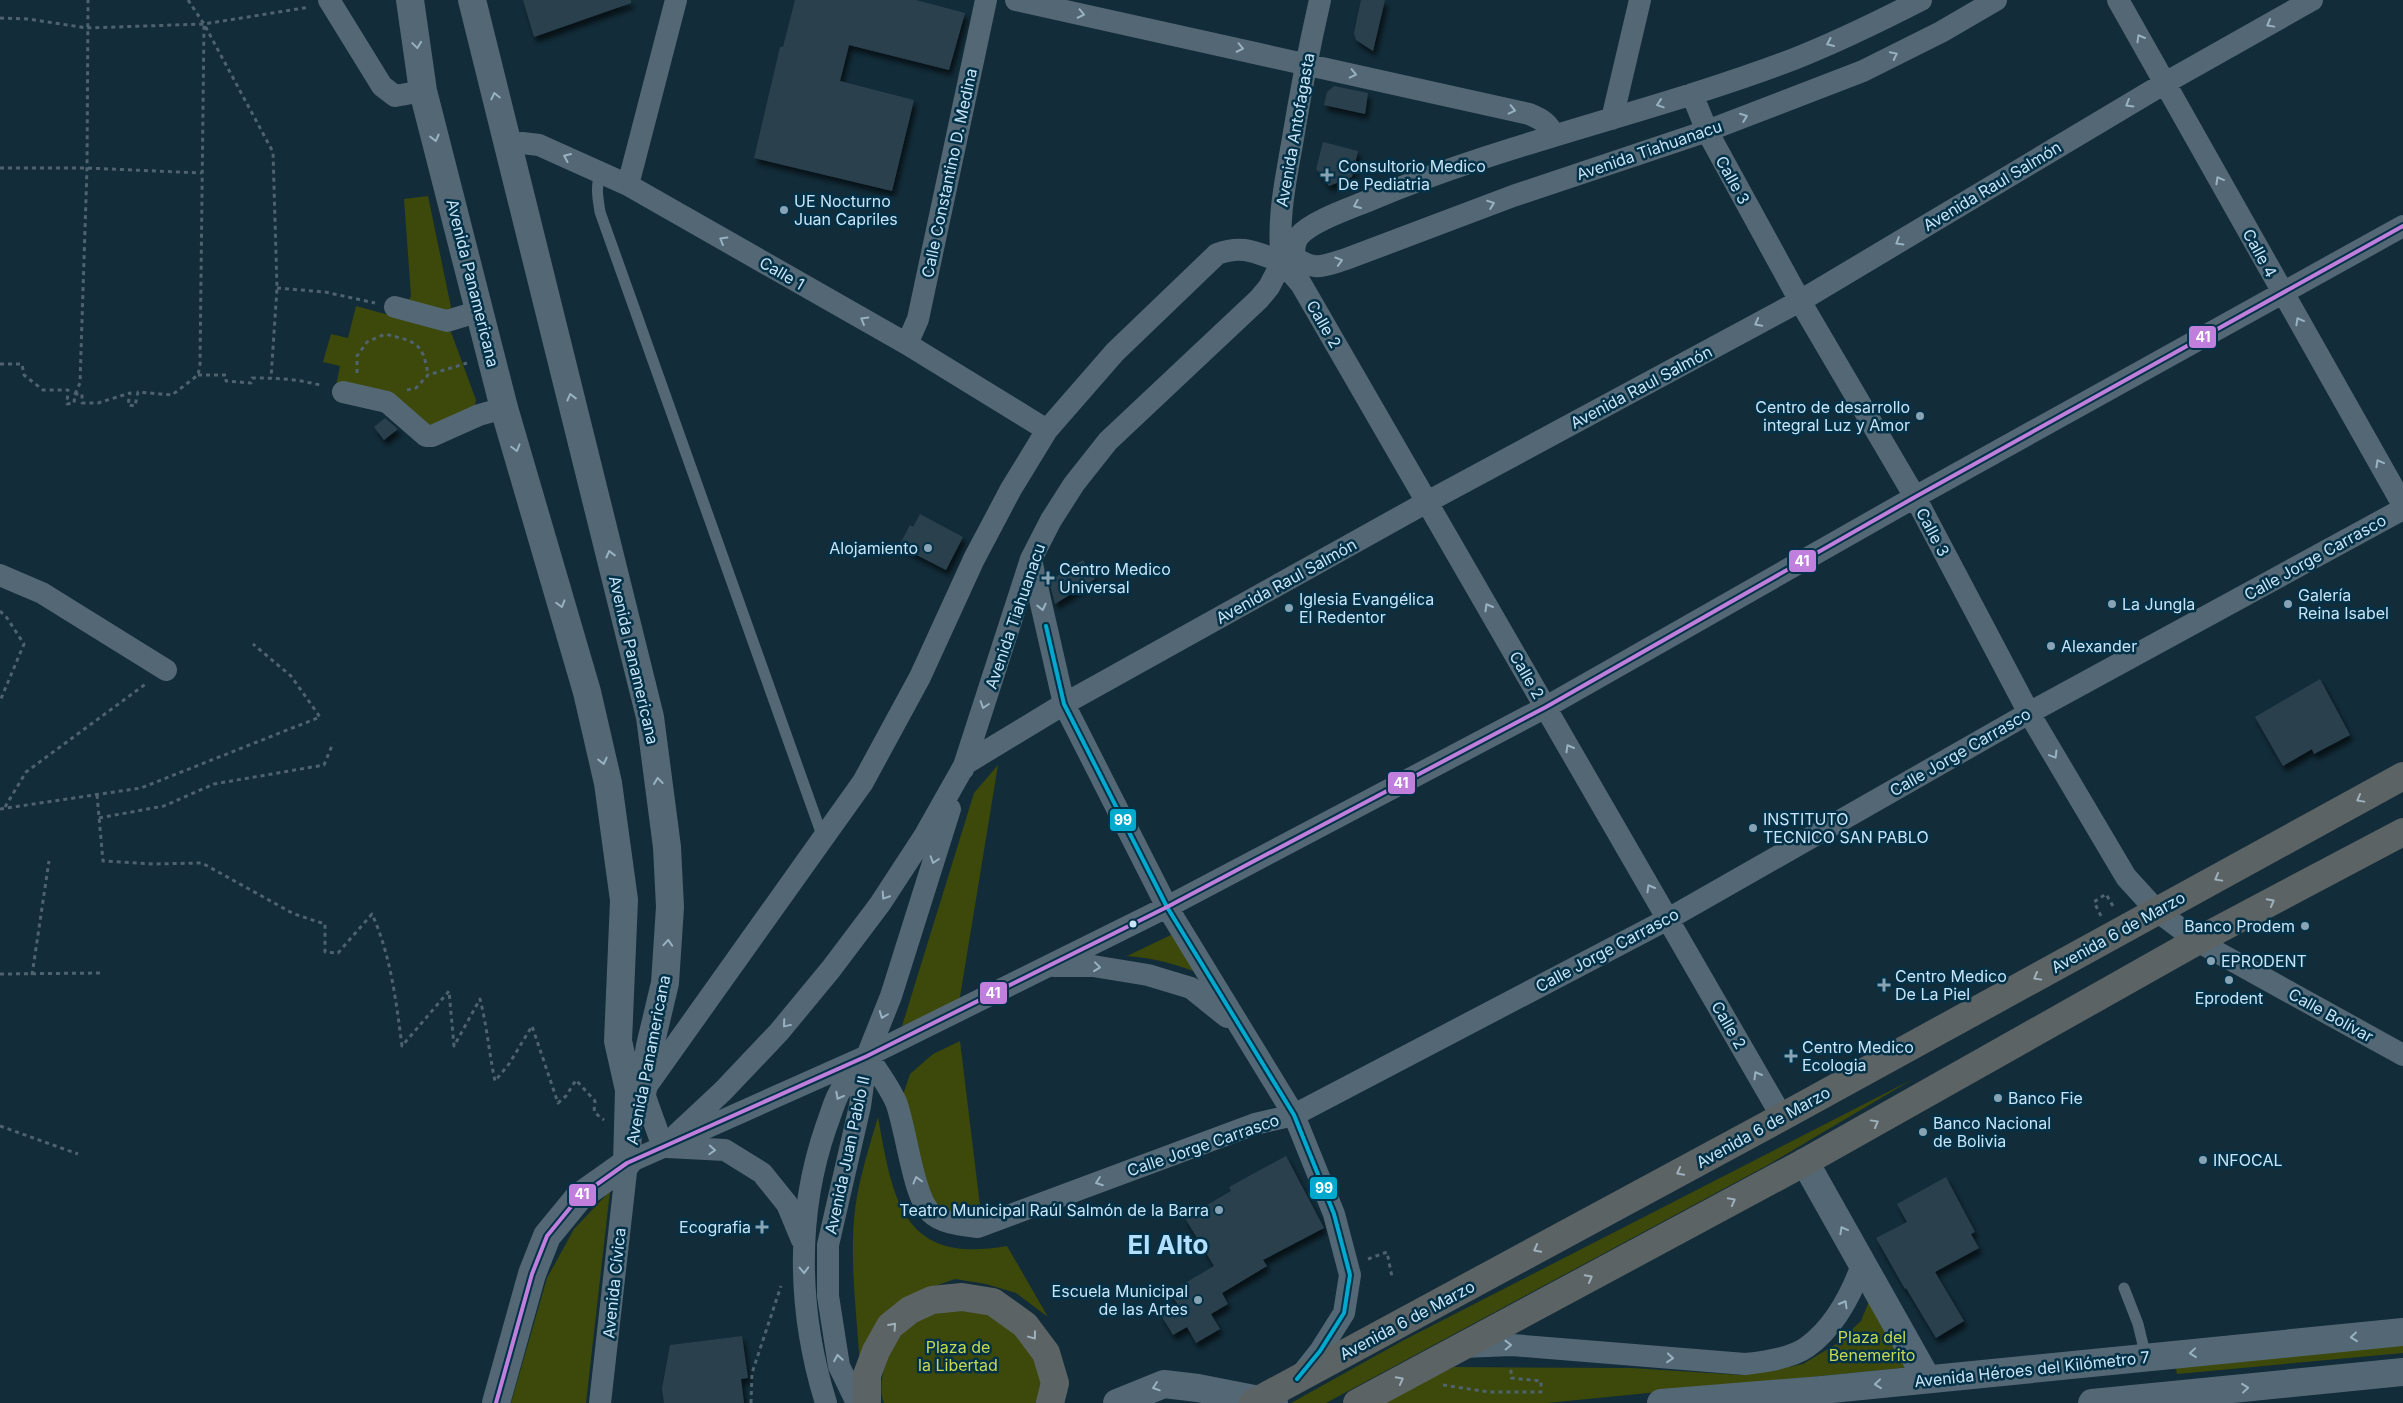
<svg xmlns="http://www.w3.org/2000/svg" width="2403" height="1403" viewBox="0 0 2403 1403" font-family="Inter,sans-serif">
<style>
.green{fill:#3d480b}
.building{fill:#2a414d;filter:url(#shadow)}
.lines{fill:none;stroke-linecap:round;stroke-linejoin:round}
.path{stroke:#4f636f;stroke-width:3;stroke-dasharray:4 4;stroke-linecap:butt}
.lane{stroke:#536874;stroke-width:11}
.street{stroke:#536874;stroke-width:22}
.secondary{stroke:#536874;stroke-width:28}
.highway{stroke:#5c6365;stroke-width:28}
.bus-1-casing{stroke:#033148;stroke-width:8}
.bus-2-casing{stroke:#033148;stroke-width:8}
.bus-1{stroke:#00a9ce;stroke-width:4}
.bus-2{stroke:#c07fdc;stroke-width:4}
.oneway{stroke:#99b2c2}
.oneway2{stroke:#9db0bc}
.poi-dot{fill:#88a4b4;stroke:#033148;stroke-width:2}
.bus-dot{fill:#c8e4f6;stroke:#033148;stroke-width:2}
.labels{text-anchor:middle;stroke-width:5;stroke-linejoin:round;paint-order:stroke}
.street-label{font-size:16px;fill:#c8e4f6;stroke:#033148}
.poi-label{font-size:16px;fill:#c8e4f6;stroke:#033148;text-anchor:start}
.park-label{font-size:16px;fill:#c6d951;stroke:#033148}
.town-label{font-size:26px;font-weight:bold;fill:#b3e0fe;stroke:#033148}
.line-badge{stroke:#033148;stroke-width:2}
.badge-label{font-size:14px;text-anchor:middle;font-weight:bold;fill:#fff}
</style>
<defs>
<filter id="shadow"><feDropShadow dx="3" dy="5.5" stdDeviation="2.5" flood-color="#0009"/></filter>
</defs>
<rect width="100%" height="100%" fill="#122c39"/>
<!-- green -->
<path class="green" d="M428,196L451,307L449,312L409,300L411,296L404,199Z
M356,306L451,332L476,400L475,405L431,427L336,386L340,366L323,362L331,334L348,338Z
M998,765L959,1003L902,1026L974,793Z
M1175,933L1201,974C1176,964 1154,958 1127,956Z
M960,1041L982,1222L952,1219L928,1201L902,1098L910,1074L933,1054Z
M1913,1079L1766,1166L1326,1403H1291L1404,1340Z
M878,1117C893,1200 902,1265 1007,1246L1048,1317L1016,1293L986,1284L955,1279L918,1292L860,1367C857,1315 849,1261 855,1210C859,1178 869,1148 878,1117Z
M610,1191L586,1403H511L547,1278L574,1229Z
M1872,1294L1912,1367L1547,1403H1376L1454,1367L1631,1368L1741,1375L1789,1367L1803,1364L1836,1344L1861,1321Z
M948,1309L985,1312L1024,1335L1042,1364L1043,1403H884C874,1379 894,1334 915,1320C923,1314 938,1312 948,1309Z
M2403,1341V1353L2177,1374L2175,1362Z"/>
<!-- building -->
<path class="building" d="M523,0H631V3L534,37Z
M795,0H916L965,13L949,70L849,45L840,81L914,100L892,191L754,158L780,47H783Z
M1361,0H1385L1373,51L1356,40L1354,33Z
M1334,86L1368,93L1365,114L1324,105L1327,92Z
M1323,142L1358,151L1352,177L1329,186L1316,169Z
M385,418L398,429L384,440L374,427Z
M920,514L963,537L946,570L899,546L910,525L913,527Z
M1083,560L1095,579L1055,604L1049,581Z
M2320,679L2350,735L2314,754L2312,749L2283,766L2255,717Z
M1286,1156L1324,1228L1263,1260L1267,1266L1222,1293L1228,1304L1211,1314L1220,1329L1196,1343L1187,1327L1173,1335L1161,1315L1178,1305L1170,1292L1214,1266L1185,1218L1231,1191L1229,1187Z
M1946,1177L1975,1232L1971,1234L1979,1248L1935,1272L1964,1321L1936,1338L1906,1288L1905,1289L1876,1238L1907,1222L1897,1204Z
M742,1336L748,1378L741,1379L744,1403H664L662,1389L670,1345Z"/>
<g class="lines">
<!-- path -->
<path class="path" d="M188,0L204,24L273,152L277,288L271,378
M0,18L28,19L87,28L204,24L310,7
M0,168H87L201,173
M277,288L325,292L375,303
M0,364H22L24,375L43,390H68L67,404L74,403L75,394H82V403H98L130,393L128,405L135,406L138,392L172,395L198,375L200,365L204,24
M357,373V356L367,342L385,334C415,342 423,341 428,375
M198,375H226V381L251,383L252,378C276,378 300,379 323,386
M407,390L416,388L428,375L467,363
M75,394L80,383L87,168L88,0
M0,611L7,618L24,644L0,701
M97,795L103,861L154,864L202,863L294,914L325,924V952L338,953L372,914C391,956 396,1001 402,1046L449,991L454,1046L480,999C487,1026 489,1053 495,1081L509,1064L532,1026L558,1103L566,1096L576,1080L595,1101L594,1112L604,1120
M5,807L26,772L147,683
M0,809L141,788L320,717L291,676L253,644
M99,818L164,806L214,784L324,765L333,743
M2101,916L2094,902L2106,894L2114,908
M0,974L101,973
M32,975L49,861
M0,1126L78,1154
M1368,1259L1387,1252L1392,1277
M1443,1385L1489,1392H1541V1381L1511,1378V1366
M751,1403L752,1373L781,1286"/>
<!-- lane -->
<path class="lane" d="M601,172C595,186 598,198 600,212L823,838
M2124,1288L2138,1324L2146,1357"/>
<!-- street -->
<path class="street" d="M329,0L382,86L395,96L423,91
M1016,0L1529,114C1541,119 1549,123 1553,135
M2118,0L2403,505
M1692,94L1707,131L1800,301L1915,497L2029,713L2126,877L2157,911L2197,941L2403,1055
M1612,119L1640,0
M506,144L522,143L539,145L628,185L907,344L1047,430
M628,185L676,0
M1294,257C1315,272 1323,266 1346,259L1513,196L1707,131L1863,71L1941,32L1996,0
M1294,257C1294,249 1294,242 1299,236C1312,221 1351,208 1370,200C1507,142 1655,112 1794,59C1837,42 1880,21 1921,0
M1282,262L1301,284L1782,1117
M1282,262C1277,220 1285,184 1292,144C1300,95 1309,48 1320,0
M395,307L447,321L480,311
M907,344L918,319L986,0
M343,392L387,402L426,436H432L479,415L504,408
M1031,560L1064,704L1167,907L1294,1115L1334,1214L1350,1275L1344,1313L1320,1351L1301,1375
M0,575L42,593L166,670
M963,769L1031,559L1051,520L1074,484L1108,441L1259,299L1269,287L1282,262L1294,257
M1054,966H1093L1148,975L1191,988L1227,1017
M867,1056C878,1071 888,1085 896,1102C906,1128 913,1195 930,1212C942,1224 963,1225 978,1227L1255,1124L1294,1115L1668,919L2029,713L2403,509
M677,1134L723,1091L779,1032L831,969L880,904L925,835L965,764L1064,704L1427,502L1800,301L2165,83L2312,0
M663,1147L643,1091L863,782L920,677L974,559L1011,489L1047,430L1115,352L1217,254C1244,244 1256,253 1282,262
M667,1147L725,1150L762,1173L787,1204L802,1240
M1463,1347L1512,1345L1745,1364C1764,1362 1792,1358 1807,1347C1835,1327 1851,1295 1862,1265
M600,1403L627,1163L867,1056L1167,907L1546,707L1915,497L2403,226
M826,1403C798,1313 795,1217 826,1127C830,1117 833,1105 838,1095C844,1082 856,1070 865,1059
M857,1403L839,1366L828,1296V1245L860,1106L867,1056L891,996L950,809"/>
<!-- secondary -->
<path class="secondary" d="M410,0L423,91L504,408L587,692L608,783L624,900L618,1041L629,1090L627,1163
M472,0L650,717L667,847L670,907L665,983L650,1046L639,1113
M1805,1162L1927,1379
M496,1403L532,1274L547,1236L579,1197L627,1163
M1117,1403L1164,1384L1198,1388L1274,1403
M1661,1403L1822,1390L2403,1332
M2092,1403L2403,1372"/>
<!-- highway -->
<path class="highway" d="M867,1403V1375L876,1351L890,1326L910,1310L932,1300L962,1297L993,1302L1025,1325L1046,1353L1055,1383L1050,1403
M1253,1403L1782,1117L2403,776
M1357,1403L1805,1162L2197,941L2403,832"/>
<defs>
<path id="bus-1" d="M1046,626L1064,704L1167,907L1294,1115L1334,1214L1350,1275L1344,1313L1320,1351L1297,1379"/>
<path id="bus-2" d="M496,1403L532,1274L547,1236L579,1197L627,1163L867,1056L1167,907L1546,707L1915,497L2403,226"/>
</defs>
<!-- bus-1 casing -->
<use href="#bus-1" class="bus-1-casing"/>
<!-- bus-2 casing -->
<use href="#bus-2" class="bus-2-casing"/>
<!-- bus-1 -->
<use href="#bus-1" class="bus-1"/>
<!-- bus-2 -->
<use href="#bus-2" class="bus-2"/>
</g>
<!-- one-way arrows -->
<defs><path id="oneway-chevron" d="M-2-3.5L2.5 0L-2 3.5" fill="none" stroke-width="1.6" stroke-linecap="round" stroke-linejoin="round" transform="scale(1.25)"/></defs>
<g class="oneway">
<use href="#oneway-chevron" transform="translate(1081 14) rotate(12)"/>
<use href="#oneway-chevron" transform="translate(2270 24) rotate(151)"/>
<use href="#oneway-chevron" transform="translate(2140 38) rotate(-120)"/>
<use href="#oneway-chevron" transform="translate(1830 43) rotate(156)"/>
<use href="#oneway-chevron" transform="translate(417 45) rotate(82)"/>
<use href="#oneway-chevron" transform="translate(1240 48) rotate(12)"/>
<use href="#oneway-chevron" transform="translate(1894 55) rotate(-26)"/>
<use href="#oneway-chevron" transform="translate(1353 74) rotate(13)"/>
<use href="#oneway-chevron" transform="translate(495 96) rotate(-103)"/>
<use href="#oneway-chevron" transform="translate(1660 104) rotate(162)"/>
<use href="#oneway-chevron" transform="translate(2129 104) rotate(149)"/>
<use href="#oneway-chevron" transform="translate(1512 110) rotate(13)"/>
<use href="#oneway-chevron" transform="translate(1744 117) rotate(-21)"/>
<use href="#oneway-chevron" transform="translate(435 138) rotate(76)"/>
<use href="#oneway-chevron" transform="translate(567 157) rotate(-156)"/>
<use href="#oneway-chevron" transform="translate(2219 180) rotate(-119)"/>
<use href="#oneway-chevron" transform="translate(1491 204) rotate(-21)"/>
<use href="#oneway-chevron" transform="translate(1357 205) rotate(157)"/>
<use href="#oneway-chevron" transform="translate(723 240) rotate(-150)"/>
<use href="#oneway-chevron" transform="translate(1899 242) rotate(149)"/>
<use href="#oneway-chevron" transform="translate(1339 261) rotate(-17)"/>
<use href="#oneway-chevron" transform="translate(864 320) rotate(-150)"/>
<use href="#oneway-chevron" transform="translate(2299 321) rotate(-119)"/>
<use href="#oneway-chevron" transform="translate(1758 323) rotate(152)"/>
<use href="#oneway-chevron" transform="translate(571 397) rotate(-104)"/>
<use href="#oneway-chevron" transform="translate(516 448) rotate(74)"/>
<use href="#oneway-chevron" transform="translate(2379 463) rotate(-119)"/>
<use href="#oneway-chevron" transform="translate(610 554) rotate(-104)"/>
<use href="#oneway-chevron" transform="translate(561 604) rotate(74)"/>
<use href="#oneway-chevron" transform="translate(1042 607) rotate(77)"/>
<use href="#oneway-chevron" transform="translate(1488 607) rotate(-120)"/>
<use href="#oneway-chevron" transform="translate(984 705) rotate(108)"/>
<use href="#oneway-chevron" transform="translate(1569 748) rotate(-120)"/>
<use href="#oneway-chevron" transform="translate(2054 755) rotate(59)"/>
<use href="#oneway-chevron" transform="translate(603 761) rotate(77)"/>
<use href="#oneway-chevron" transform="translate(658 781) rotate(-97)"/>
<use href="#oneway-chevron" transform="translate(934 860) rotate(108)"/>
<use href="#oneway-chevron" transform="translate(1650 888) rotate(-120)"/>
<use href="#oneway-chevron" transform="translate(885 896) rotate(123)"/>
<use href="#oneway-chevron" transform="translate(668 943) rotate(-86)"/>
<use href="#oneway-chevron" transform="translate(1097 967) rotate(7)"/>
<use href="#oneway-chevron" transform="translate(883 1015) rotate(111)"/>
<use href="#oneway-chevron" transform="translate(786 1024) rotate(130)"/>
<use href="#oneway-chevron" transform="translate(1757 1075) rotate(-120)"/>
<use href="#oneway-chevron" transform="translate(839 1096) rotate(118)"/>
<use href="#oneway-chevron" transform="translate(712 1150) rotate(3)"/>
<use href="#oneway-chevron" transform="translate(917 1180) rotate(-105)"/>
<use href="#oneway-chevron" transform="translate(1099 1182) rotate(160)"/>
<use href="#oneway-chevron" transform="translate(1843 1230) rotate(-119)"/>
<use href="#oneway-chevron" transform="translate(804 1270) rotate(88)"/>
<use href="#oneway-chevron" transform="translate(1844 1304) rotate(-60)"/>
<use href="#oneway-chevron" transform="translate(2354 1337) rotate(174)"/>
<use href="#oneway-chevron" transform="translate(1508 1345) rotate(-1)"/>
<use href="#oneway-chevron" transform="translate(2193 1353) rotate(174)"/>
<use href="#oneway-chevron" transform="translate(838 1358) rotate(-99)"/>
<use href="#oneway-chevron" transform="translate(1670 1358) rotate(5)"/>
<use href="#oneway-chevron" transform="translate(1878 1384) rotate(174)"/>
<use href="#oneway-chevron" transform="translate(1156 1387) rotate(161)"/>
<use href="#oneway-chevron" transform="translate(2245 1388) rotate(-6)"/>
</g>
<g class="oneway2">
<use href="#oneway-chevron" transform="translate(2360 799) rotate(151)"/>
<use href="#oneway-chevron" transform="translate(2218 878) rotate(151)"/>
<use href="#oneway-chevron" transform="translate(2271 902) rotate(-28)"/>
<use href="#oneway-chevron" transform="translate(2037 977) rotate(151)"/>
<use href="#oneway-chevron" transform="translate(1875 1123) rotate(-29)"/>
<use href="#oneway-chevron" transform="translate(1680 1172) rotate(152)"/>
<use href="#oneway-chevron" transform="translate(1732 1201) rotate(-28)"/>
<use href="#oneway-chevron" transform="translate(1537 1249) rotate(152)"/>
<use href="#oneway-chevron" transform="translate(1589 1278) rotate(-28)"/>
<use href="#oneway-chevron" transform="translate(893 1326) rotate(-48)"/>
<use href="#oneway-chevron" transform="translate(1033 1336) rotate(53)"/>
<use href="#oneway-chevron" transform="translate(1400 1380) rotate(-28)"/>
</g>
<!-- markers -->
<g class="poi-dot">
<path d="M1324.5 167.5h5v5h5v5h-5v5h-5v-5h-5v-5h5z"/>
<circle cx="784" cy="210" r="5"/>
<circle cx="1920" cy="416" r="5"/>
<circle cx="928" cy="548" r="5"/>
<path d="M1045.5 570.5h5v5h5v5h-5v5h-5v-5h-5v-5h5z"/>
<circle cx="2112" cy="604" r="5"/>
<circle cx="2288" cy="604" r="5"/>
<circle cx="1289" cy="608" r="5"/>
<circle cx="2051" cy="646" r="5"/>
<circle cx="1753" cy="828" r="5"/>
<circle cx="2305" cy="926" r="5"/>
<circle cx="2211" cy="961" r="5"/>
<circle cx="2229" cy="980" r="5"/>
<path d="M1881.5 977.5h5v5h5v5h-5v5h-5v-5h-5v-5h5z"/>
<path d="M1788.5 1048.5h5v5h5v5h-5v5h-5v-5h-5v-5h5z"/>
<circle cx="1998" cy="1098" r="5"/>
<circle cx="1923" cy="1132" r="5"/>
<circle cx="2203" cy="1160" r="5"/>
<circle cx="1219" cy="1210" r="5"/>
<path d="M759.5 1219.5h5v5h5v5h-5v5h-5v-5h-5v-5h5z"/>
<circle cx="1198" cy="1300" r="5"/>
</g>
<circle class="bus-dot" cx="1133" cy="924" r="4.5"/>
<g class="labels">
<!-- street labels -->
<g class="street-label">
<text transform="translate(1295 130) rotate(-80)" y="6">Avenida Antofagasta</text>
<text transform="translate(1649 150) rotate(-19)" y="6">Avenida Tiahuanacu</text>
<text transform="translate(949 173) rotate(-78)" y="6">Calle Constantino D. Medina</text>
<text transform="translate(1733 180) rotate(61)" y="6">Calle 3</text>
<text transform="translate(1992 186) rotate(-31)" y="6">Avenida Raul Salmón</text>
<text transform="translate(2260 253) rotate(61)" y="6">Calle 4</text>
<text transform="translate(782 273) rotate(30)" y="6">Calle 1</text>
<text transform="translate(473 283) rotate(76)" y="6">Avenida Panamericana</text>
<text transform="translate(1324 324) rotate(60)" y="6">Calle 2</text>
<text transform="translate(1641 387) rotate(-28)" y="6">Avenida Raul Salmón</text>
<text transform="translate(1933 532) rotate(62)" y="6">Calle 3</text>
<text transform="translate(2315 557) rotate(-29)" y="6">Calle Jorge Carrasco</text>
<text transform="translate(1286 581) rotate(-29)" y="6">Avenida Raul Salmón</text>
<text transform="translate(1015 616) rotate(-71)" y="6">Avenida Tiahuanacu</text>
<text transform="translate(634 660) rotate(77)" y="6">Avenida Panamericana</text>
<text transform="translate(1527 675) rotate(60)" y="6">Calle 2</text>
<text transform="translate(1960 752) rotate(-30)" y="6">Calle Jorge Carrasco</text>
<text transform="translate(2118 932) rotate(-29)" y="6">Avenida 6 de Marzo</text>
<text transform="translate(1607 950) rotate(-28)" y="6">Calle Jorge Carrasco</text>
<text transform="translate(2331 1015) rotate(29)" y="6">Calle Bolívar</text>
<text transform="translate(1729 1025) rotate(60)" y="6">Calle 2</text>
<text transform="translate(648 1060) rotate(-79)" y="6">Avenida Panamericana</text>
<text transform="translate(1763 1127) rotate(-29)" y="6">Avenida 6 de Marzo</text>
<text transform="translate(1203 1145) rotate(-19)" y="6">Calle Jorge Carrasco</text>
<text transform="translate(847 1155) rotate(-78)" y="6">Avenida Juan Pablo II</text>
<text transform="translate(614 1283) rotate(-84)" y="6">Avenida Cívica</text>
<text transform="translate(1407 1320) rotate(-28)" y="6">Avenida 6 de Marzo</text>
<text transform="translate(2032 1369) rotate(-6)" y="6">Avenida Héroes del Kilómetro 7</text>
</g>
<!-- poi labels -->
<g class="poi-label">
<text x="1338" y="172">Consultorio Medico<tspan x="1338" dy="18">De Pediatria</tspan></text>
<text x="794" y="207">UE Nocturno<tspan x="794" dy="18">Juan Capriles</tspan></text>
<text x="1910" y="413" text-anchor="end">Centro de desarrollo<tspan x="1910" dy="18">integral Luz y Amor</tspan></text>
<text x="918" y="554" text-anchor="end">Alojamiento</text>
<text x="1059" y="575">Centro Medico<tspan x="1059" dy="18">Universal</tspan></text>
<text x="2298" y="601">Galería<tspan x="2298" dy="18">Reina Isabel</tspan></text>
<text x="1299" y="605">Iglesia Evangélica<tspan x="1299" dy="18">El Redentor</tspan></text>
<text x="2122" y="610">La Jungla</text>
<text x="2061" y="652">Alexander</text>
<text x="1763" y="825">INSTITUTO<tspan x="1763" dy="18">TECNICO SAN PABLO</tspan></text>
<text x="2295" y="932" text-anchor="end">Banco Prodem</text>
<text x="2221" y="967">EPRODENT</text>
<text x="1895" y="982">Centro Medico<tspan x="1895" dy="18">De La Piel</tspan></text>
<text x="2229" y="1004" text-anchor="middle">Eprodent</text>
<text x="1802" y="1053">Centro Medico<tspan x="1802" dy="18">Ecologia</tspan></text>
<text x="2008" y="1104">Banco Fie</text>
<text x="1933" y="1129">Banco Nacional<tspan x="1933" dy="18">de Bolivia</tspan></text>
<text x="2213" y="1166">INFOCAL</text>
<text x="1209" y="1216" text-anchor="end">Teatro Municipal Raúl Salmón de la Barra</text>
<text x="751" y="1233" text-anchor="end">Ecografia</text>
<text x="1188" y="1297" text-anchor="end">Escuela Municipal<tspan x="1188" dy="18">de las Artes</tspan></text>
</g>
<!-- park labels -->
<g class="park-label">
<text x="1872" y="1343">Plaza del<tspan x="1872" dy="18">Benemerito</tspan></text>
<text x="958" y="1353">Plaza de<tspan x="958" dy="18">la Libertad</tspan></text>
</g>
<!-- town labels -->
<g class="town-label">
<text x="1168" y="1254">El Alto</text>
</g>
</g>
<g class="line-badge">
<rect x="2188" y="325" width="29" height="24" rx="5" fill="#c07fdc"/>
<rect x="1788" y="549" width="29" height="24" rx="5" fill="#c07fdc"/>
<rect x="1387" y="771" width="29" height="24" rx="5" fill="#c07fdc"/>
<rect x="1109" y="808" width="28" height="24" rx="5" fill="#00a9ce"/>
<rect x="979" y="981" width="29" height="24" rx="5" fill="#c07fdc"/>
<rect x="1309" y="1176" width="29" height="24" rx="5" fill="#00a9ce"/>
<rect x="568" y="1183" width="29" height="24" rx="5" fill="#c07fdc"/>
</g>
<g class="badge-label">
<text x="2203" y="342">41</text>
<text x="1802" y="566">41</text>
<text x="1401" y="788">41</text>
<text x="1123" y="825">99</text>
<text x="993" y="998">41</text>
<text x="1324" y="1193">99</text>
<text x="582" y="1199">41</text>
</g>
</svg>
